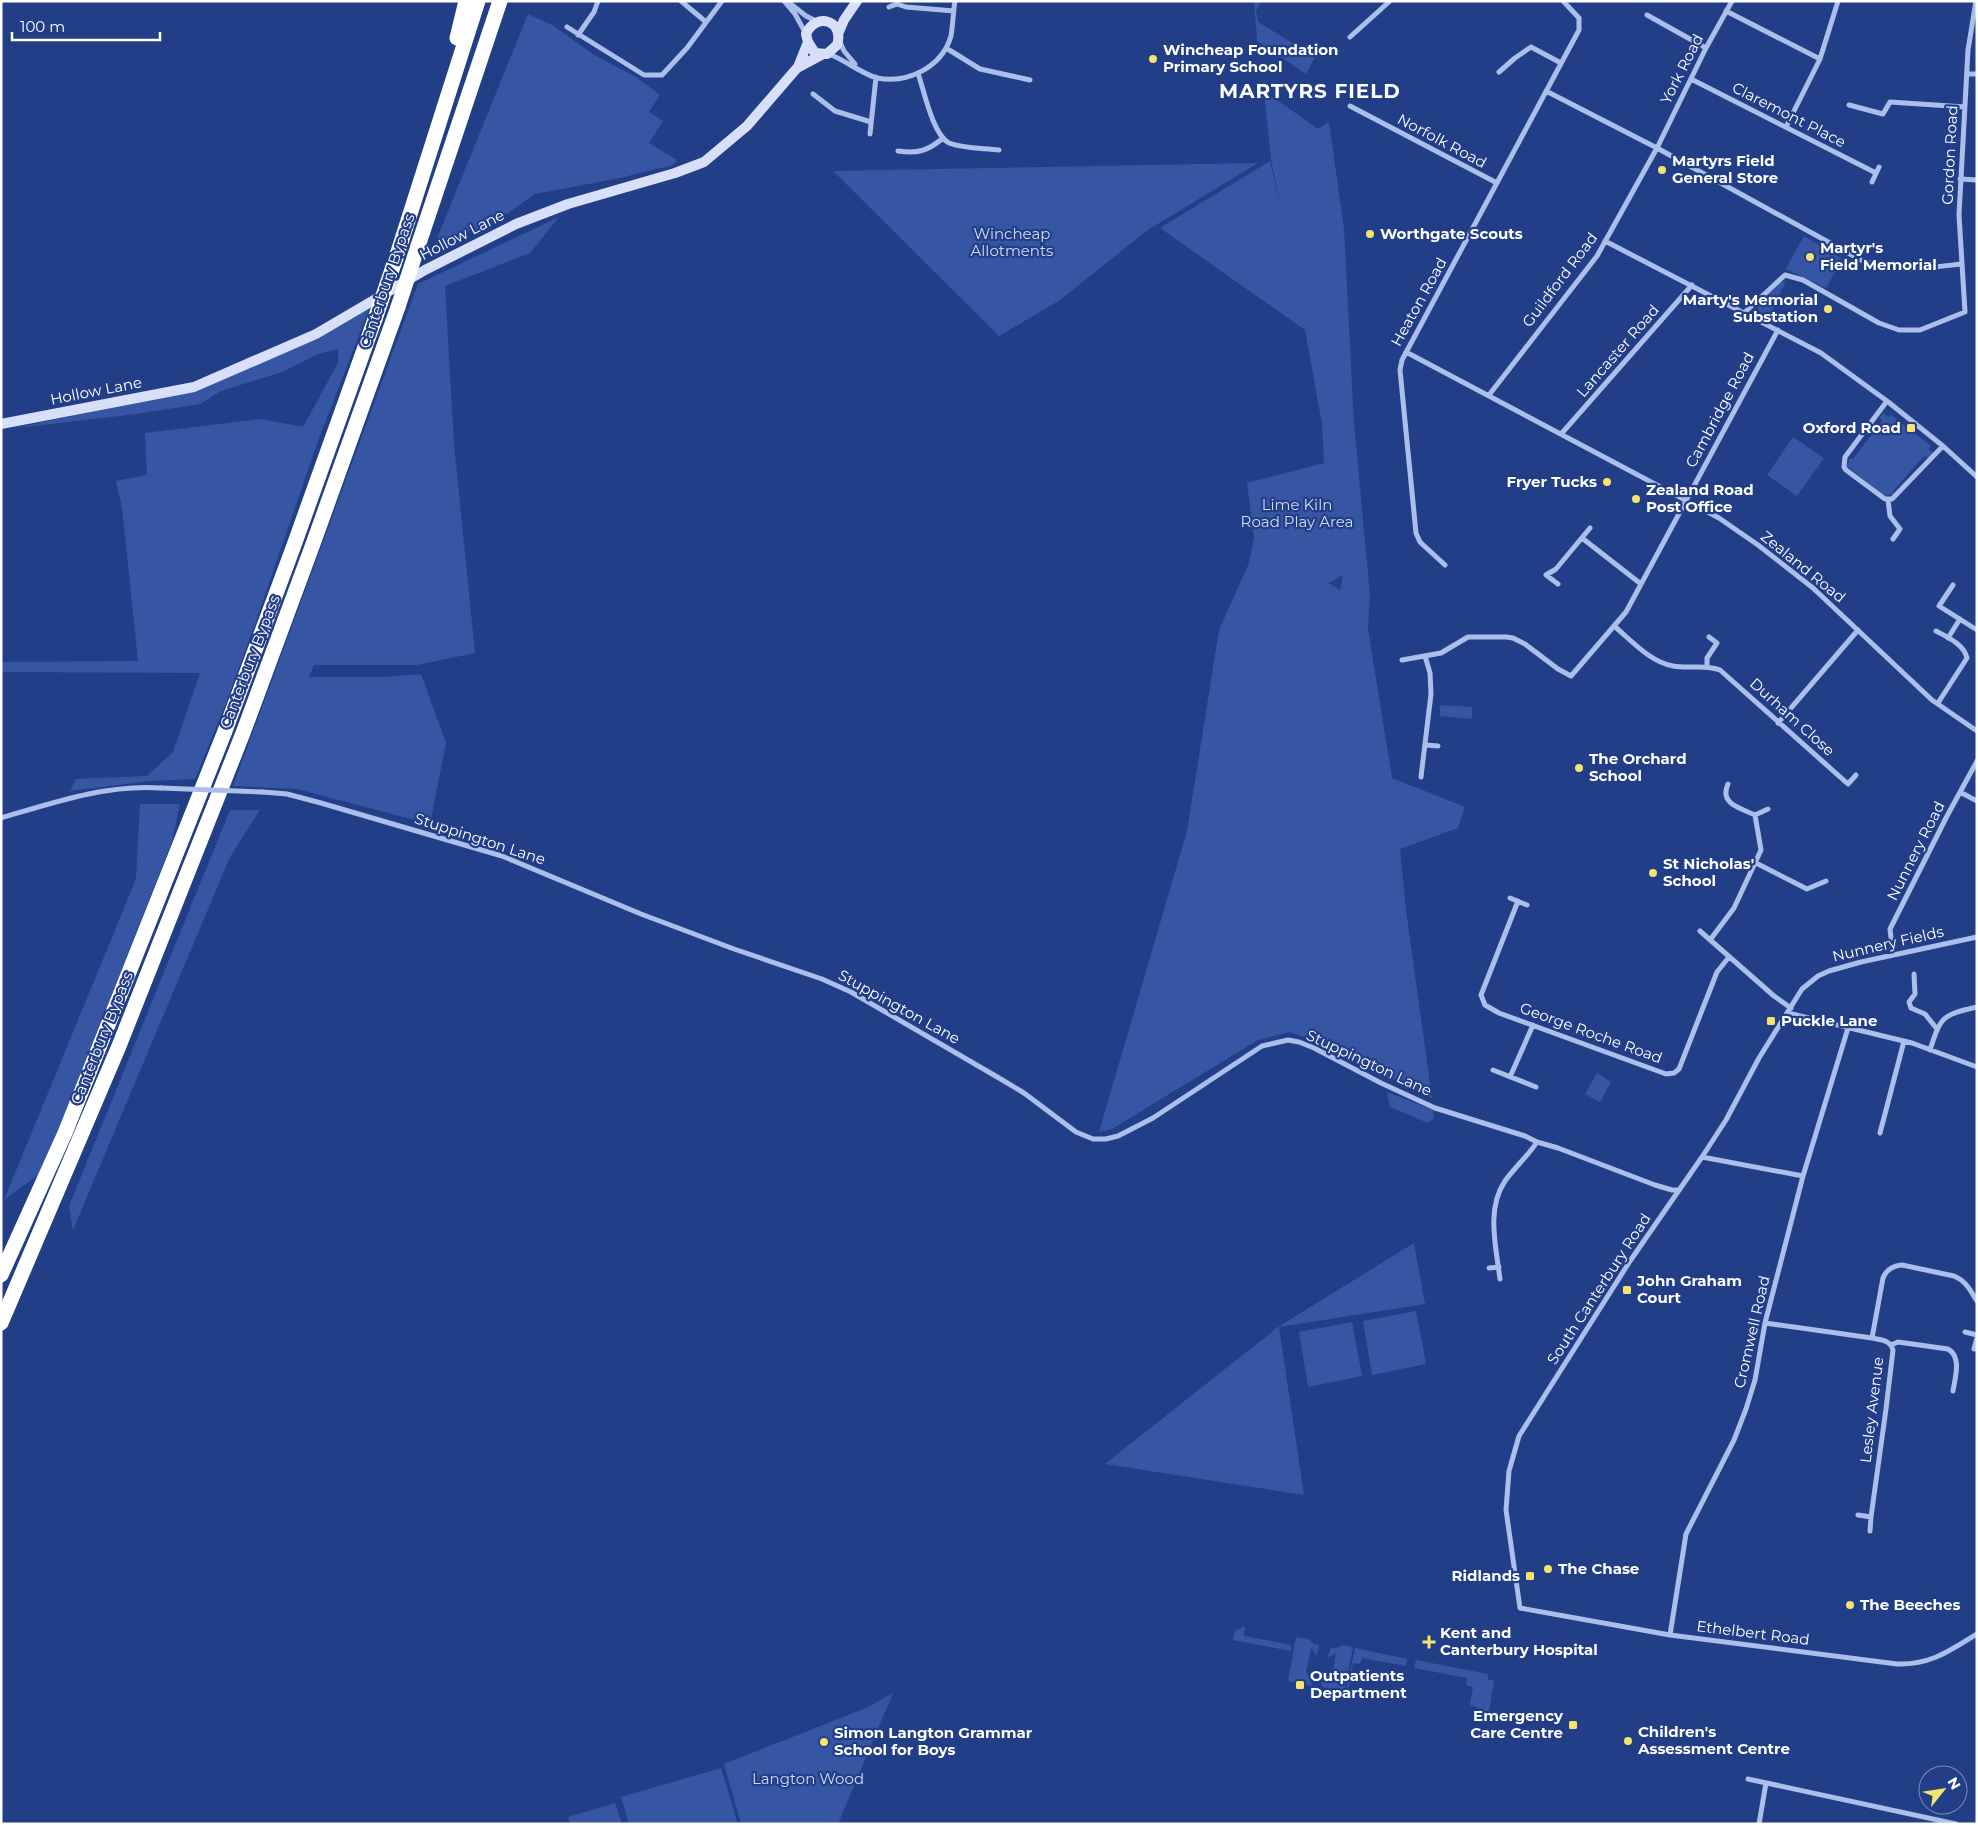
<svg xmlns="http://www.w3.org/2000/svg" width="1978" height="1825" viewBox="0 0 1978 1825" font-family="Montserrat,sans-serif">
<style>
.green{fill:#3656a4;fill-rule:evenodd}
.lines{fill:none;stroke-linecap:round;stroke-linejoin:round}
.street{stroke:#acbeea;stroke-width:5}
.secondary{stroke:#d7e0f8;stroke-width:10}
.highway{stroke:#fff;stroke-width:15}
.street-bridge{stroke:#acbeea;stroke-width:5}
.highway-bridge{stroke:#fff;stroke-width:15}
.poi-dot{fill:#f6e46e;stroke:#223e87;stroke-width:2}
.labels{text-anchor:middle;stroke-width:4.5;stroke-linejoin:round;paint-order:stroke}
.poi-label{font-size:15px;font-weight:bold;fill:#fff;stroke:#223e87;text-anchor:start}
.street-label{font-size:15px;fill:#fff;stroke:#223e87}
.park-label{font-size:15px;fill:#d0dcf7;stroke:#223e87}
.district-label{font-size:20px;font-weight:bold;letter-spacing:1px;fill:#fff;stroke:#223e87}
</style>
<rect width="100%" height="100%" fill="#223e87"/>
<!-- green -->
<path class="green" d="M1254,1H1261L1256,11L1258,22L1315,57L1306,74L1257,41Z
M528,14L554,26L594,55L636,77L660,95L649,112L663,121L649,143L677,160L673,165L620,178L535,194L488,227L476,231L471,230L432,251Z
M1264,91L1318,129L1329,122L1344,229L1354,423L1370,595L1368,629L1392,778L1465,807L1458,828L1400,849L1406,910L1432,1098L1314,1041L1290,1032L1258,1040L1112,1129L1099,1132L1187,831L1219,630L1249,563L1254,537L1247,483L1324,463L1322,424L1305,330L1160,228L1270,161L1282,214L1271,159ZM1315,575L1329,583L1343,575L1340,590Z
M1258,163L1148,230L1060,300L999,336L833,171Z
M559,217L530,253L445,286L454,444L475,653L417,665H314L309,677H386L421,674L446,743L430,824L297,789L233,786L418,284Z
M1804,236L1842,259L1826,288L1786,269Z
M1786,281L1769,317L1759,311L1756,305L1778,284Z
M371,304L318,441L255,624L226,703L195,779L149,781L70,791L76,779L147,776L173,752L200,673L1,672V662L138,661L122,508L116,481L147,475L145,433L261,419L303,427L338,363V349L318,354L282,372L221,391L200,404L136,414L16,428L195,389Z
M1883,413L1888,417L1891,415L1931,446L1929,449L1933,453L1929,458L1924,456L1893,491L1894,493L1887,496L1882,494L1847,466L1850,458L1853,459L1882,421L1880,417Z
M1793,437L1824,458L1797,496L1767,475Z
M1440,705L1472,707V719L1440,716Z
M140,804H180L172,842L41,1173L4,1200L136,879Z
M230,810H260L230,857L73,1230L69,1206Z
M1597,1073L1611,1082L1600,1102L1585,1094Z
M1387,1092L1433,1110L1434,1118L1428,1123L1390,1107Z
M1414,1243L1425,1304L1279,1327L1304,1495L1105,1464L1278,1327Z
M1416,1311L1426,1364L1372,1375L1363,1321Z
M1352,1322L1362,1376L1308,1387L1299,1332Z
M1243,1627H1245L1244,1636L1291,1645V1651L1233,1640L1235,1631Z
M1296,1637L1309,1639L1314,1644L1319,1645L1317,1656L1311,1648L1306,1672L1312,1681L1311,1686L1288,1681Z
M1342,1645L1353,1647L1344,1692L1322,1687V1682L1332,1676L1336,1653L1327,1658L1331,1648H1336Z
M1355,1648L1407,1659L1406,1666L1362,1658L1360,1664L1353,1663L1348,1692H1346Z
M1416,1660L1488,1674V1679L1494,1681L1488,1718L1475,1716L1477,1707L1470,1705L1473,1687L1466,1685L1467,1678L1414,1668Z
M893,1693L838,1824H741L724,1764L866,1708Z
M721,1768L738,1824H629L621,1797Z
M615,1803L622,1824H570L568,1817Z"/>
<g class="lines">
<!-- street -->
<path class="street" d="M681,1L706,22
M784,1L795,14L806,34
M787,1L806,16L818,22
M889,7L897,4L906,7L954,11
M1726,11L1820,59
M1647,15L1706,48
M567,27L644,75H662L687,48L722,1
M578,35L594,12L598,1
M1350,37L1390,1
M839,40L844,51L855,64
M946,48L980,69L1030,80
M829,54C845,60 862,74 877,78C908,84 942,67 951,36C953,24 953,13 955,1
M1499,72L1515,58L1531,47L1561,63
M918,73C924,91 933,135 949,143C964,149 984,148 999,150
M1967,74H1977
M1691,79L1876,173
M1546,91L1657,148L1861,260C1893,274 1927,268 1961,264
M813,94L835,111L871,122
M1849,105L1883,114L1890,102L1965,107
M1350,106L1497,183
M1786,127L1820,59L1838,1
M870,134L876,77
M898,151C917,154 928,151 943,138
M1960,179L1977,180
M1872,182L1879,167
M1605,241L1821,353L1887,401L1943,446L1977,477
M1744,313L1785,275L1803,280L1879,323L1899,330H1920L1965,312L1959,215L1968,50L1976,1
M1406,352L1719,518L1758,545L1813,588L1932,700L1977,731
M1489,395L1597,256L1657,148L1706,48L1732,1
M1887,401L1845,457L1844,467L1846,470L1885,499H1892L1943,446
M1562,433L1692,285
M1888,500L1890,516L1900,529L1893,539
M1582,538L1641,584
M1445,565L1420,542L1416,533L1400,370L1402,360L1579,30V18L1563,1
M1558,584L1546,575L1556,569L1590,528
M1953,585L1939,606L1977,630
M1614,626C1631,640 1650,662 1673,666C1689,669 1705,664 1720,670L1848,784L1856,775
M1936,631C1947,637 1964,644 1967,658L1938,703
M1948,638L1960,619
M1402,660L1441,653L1468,637H1506L1513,638L1525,644L1558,669L1571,676L1626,612L1778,330
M1707,667V658L1717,643L1709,637
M1778,723L1858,630
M1426,745L1438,746
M1421,777L1431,694L1430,673L1425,656
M263,792L287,794L321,803L502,856L641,914L734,949L822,979L851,992L999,1078L1024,1093L1076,1132L1093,1139H1106L1118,1136L1153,1118L1262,1046L1288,1040L1299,1042L1314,1048L1381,1083L1435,1108L1525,1136L1537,1142L1558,1148L1655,1185L1672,1190H1679
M1960,792L1977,801
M1755,815L1768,809
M1,818C52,803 107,784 161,788
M1756,863L1807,889L1826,881
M1510,898L1527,905
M1518,901L1481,995L1485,1005L1499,1013L1666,1074L1674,1073L1679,1069L1717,972L1729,957
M1700,931L1774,996L1791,1008
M1977,937L1861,962L1829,971L1818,976L1802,989L1759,1058L1726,1120L1702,1157L1630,1261L1519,1436L1509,1471L1506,1510L1520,1608L1670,1635L1897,1664C1931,1665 1949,1651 1977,1634
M1710,940L1734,908L1761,850L1755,815C1740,808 1719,804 1728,784
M1893,955L1890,929L1947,816L1977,761
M1914,974L1915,994L1909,1002L1911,1008L1925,1014L1937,1029
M1788,1013L1912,1043L1977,1067
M1930,1050C1941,1016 1942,1015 1977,1007
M1493,1070L1536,1087
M1510,1077L1533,1025
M1880,1133L1904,1041
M1702,1157L1803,1176
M1489,1268L1499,1267
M1500,1279C1496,1247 1486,1209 1505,1181C1515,1167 1528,1156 1537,1142
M1765,1323L1872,1338C1882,1340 1890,1340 1893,1350L1886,1409L1871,1517L1870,1531
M1965,1332L1977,1335
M1872,1338L1883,1278C1886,1270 1893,1266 1902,1265L1954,1276C1966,1281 1970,1290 1977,1301
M1891,1345L1898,1342L1948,1349C1962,1357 1955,1378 1953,1391
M1974,1349L1977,1338
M1858,1515L1871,1517
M1670,1635L1686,1534L1734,1440L1746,1409L1755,1380L1765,1323L1803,1176L1848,1028
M1748,1779L1956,1824
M1759,1824L1766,1783"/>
<!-- secondary -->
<path class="secondary" d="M838,34L844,20L857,1
M798,67L808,42L806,34C816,11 845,21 837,45L827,54L815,53L808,42
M1,424L194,387L316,334L425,270L516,224L568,204L675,173L704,162L747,126L797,68L823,54"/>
<!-- highway -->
<path class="highway" d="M457,38L466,1
M418,246L500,1
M397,255L478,1
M1,1275L65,1133L225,731L293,548L375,319
M1,1323L119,1046L243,733L313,544L398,307"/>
<!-- street-bridge -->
<path class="street-bridge" d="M161,788L263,792"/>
<!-- highway-bridge -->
<path class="highway-bridge" d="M398,307L418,246
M375,319L397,255"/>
</g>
<!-- markers -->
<g class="poi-dot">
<circle cx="1153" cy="59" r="5"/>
<circle cx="1662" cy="170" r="5"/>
<circle cx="1370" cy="234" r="5"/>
<circle cx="1810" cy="257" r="5"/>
<circle cx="1828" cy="309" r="5"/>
<rect x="1906" y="423" width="10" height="10" rx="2.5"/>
<circle cx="1607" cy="482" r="5"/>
<circle cx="1636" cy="499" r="5"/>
<circle cx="1579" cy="768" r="5"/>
<circle cx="1653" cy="873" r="5"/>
<rect x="1766" y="1016" width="10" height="10" rx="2.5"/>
<rect x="1622" y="1285" width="10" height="10" rx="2.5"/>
<circle cx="1548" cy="1569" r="5"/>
<rect x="1525" y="1571" width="10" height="10" rx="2.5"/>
<circle cx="1850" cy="1605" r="5"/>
<path d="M1426.5 1634.5h5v5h5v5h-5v5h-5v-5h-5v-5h5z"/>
<rect x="1295" y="1680" width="10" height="10" rx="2.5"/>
<rect x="1568" y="1720" width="10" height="10" rx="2.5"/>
<circle cx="1628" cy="1741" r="5"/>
<circle cx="824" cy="1742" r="5"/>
</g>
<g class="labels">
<!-- poi labels -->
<g class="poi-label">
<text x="1163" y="55">Wincheap Foundation<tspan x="1163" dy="17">Primary School</tspan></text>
<text x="1672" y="166">Martyrs Field<tspan x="1672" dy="17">General Store</tspan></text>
<text x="1380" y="239">Worthgate Scouts</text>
<text x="1820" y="253">Martyr's<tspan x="1820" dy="17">Field Memorial</tspan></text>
<text x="1818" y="305" text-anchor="end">Marty's Memorial<tspan x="1818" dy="17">Substation</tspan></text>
<text x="1901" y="433" text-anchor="end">Oxford Road</text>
<text x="1597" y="487" text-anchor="end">Fryer Tucks</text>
<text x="1646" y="495">Zealand Road<tspan x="1646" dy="17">Post Office</tspan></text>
<text x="1589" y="764">The Orchard<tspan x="1589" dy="17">School</tspan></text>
<text x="1663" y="869">St Nicholas'<tspan x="1663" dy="17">School</tspan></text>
<text x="1781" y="1026">Puckle Lane</text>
<text x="1637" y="1286">John Graham<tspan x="1637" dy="17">Court</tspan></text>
<text x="1558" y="1574">The Chase</text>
<text x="1520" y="1581" text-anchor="end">Ridlands</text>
<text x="1860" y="1610">The Beeches</text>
<text x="1440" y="1638">Kent and<tspan x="1440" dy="17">Canterbury Hospital</tspan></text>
<text x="1310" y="1681">Outpatients<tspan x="1310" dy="17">Department</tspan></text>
<text x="1563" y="1721" text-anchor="end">Emergency<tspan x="1563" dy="17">Care Centre</tspan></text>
<text x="1638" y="1737">Children's<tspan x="1638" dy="17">Assessment Centre</tspan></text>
<text x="834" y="1738">Simon Langton Grammar<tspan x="834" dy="17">School for Boys</tspan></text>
</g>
<!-- street labels -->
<g class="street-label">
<text transform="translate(1682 69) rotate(-63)" y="5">York Road</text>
<text transform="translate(1789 115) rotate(27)" y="5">Claremont Place</text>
<text transform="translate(1442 141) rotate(28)" y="5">Norfolk Road</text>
<text transform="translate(1950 155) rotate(-87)" y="5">Gordon Road</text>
<text transform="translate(462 235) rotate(-27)" y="5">Hollow Lane</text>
<text transform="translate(1560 280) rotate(-53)" y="5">Guildford Road</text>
<text transform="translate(387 281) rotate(-71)" y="5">Canterbury Bypass</text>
<text transform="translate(1419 302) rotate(-61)" y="5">Heaton Road</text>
<text transform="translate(1618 351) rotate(-49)" y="5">Lancaster Road</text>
<text transform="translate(96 391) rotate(-11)" y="5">Hollow Lane</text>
<text transform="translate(1720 410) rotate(-62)" y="5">Cambridge Road</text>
<text transform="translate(1803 567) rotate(39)" y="5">Zealand Road</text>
<text transform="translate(250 662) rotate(-69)" y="5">Canterbury Bypass</text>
<text transform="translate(1792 717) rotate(42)" y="5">Durham Close</text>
<text transform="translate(480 839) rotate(18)" y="5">Stuppington Lane</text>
<text transform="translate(1916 851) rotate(-63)" y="5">Nunnery Road</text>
<text transform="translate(1888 944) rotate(-13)" y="5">Nunnery Fields</text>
<text transform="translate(899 1007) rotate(29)" y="5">Stuppington Lane</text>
<text transform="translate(1591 1033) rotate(20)" y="5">George Roche Road</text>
<text transform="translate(102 1038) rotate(-68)" y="5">Canterbury Bypass</text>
<text transform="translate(1369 1063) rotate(25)" y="5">Stuppington Lane</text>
<text transform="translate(1599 1289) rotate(-57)" y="5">South Canterbury Road</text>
<text transform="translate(1752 1332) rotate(-77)" y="5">Cromwell Road</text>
<text transform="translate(1872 1410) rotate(-83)" y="5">Lesley Avenue</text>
<text transform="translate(1753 1633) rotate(7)" y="5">Ethelbert Road</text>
</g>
<!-- park labels -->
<g class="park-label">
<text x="1012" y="239">Wincheap<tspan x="1012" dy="17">Allotments</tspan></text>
<text x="1297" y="510">Lime Kiln<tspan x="1297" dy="17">Road Play Area</tspan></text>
<text x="808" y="1784">Langton Wood</text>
</g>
<!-- district labels -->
<g class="district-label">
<text x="1310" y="98">MARTYRS FIELD</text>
</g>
</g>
<!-- border -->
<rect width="1978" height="1825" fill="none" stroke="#ffffff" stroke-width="5"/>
<!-- north arrow -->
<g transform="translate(1943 1790) rotate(60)"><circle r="24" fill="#223e87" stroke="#7a8bb7"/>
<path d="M0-4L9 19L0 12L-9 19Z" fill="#f6e46e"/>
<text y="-8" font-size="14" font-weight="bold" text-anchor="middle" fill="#ffffff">N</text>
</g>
<!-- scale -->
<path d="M12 32v8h148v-8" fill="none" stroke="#ffffff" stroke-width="2.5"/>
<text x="20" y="32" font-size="15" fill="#ffffff" stroke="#223e87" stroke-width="4" paint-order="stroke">100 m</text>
</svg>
